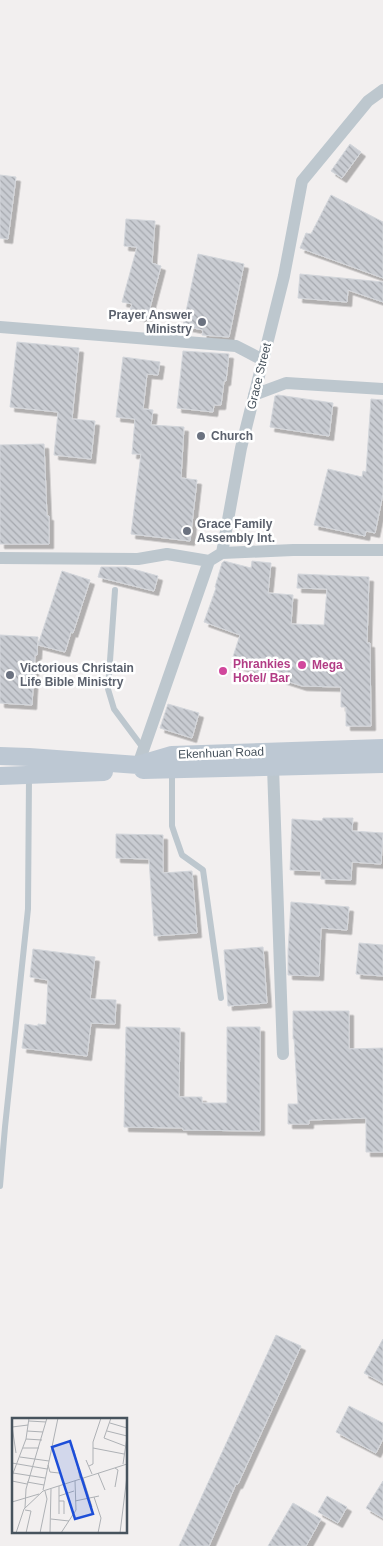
<svg xmlns="http://www.w3.org/2000/svg" width="383" height="1546" viewBox="0 0 383 1546" font-family="Arial,sans-serif">
<style>
.building{fill:url(#building-back-hatch);stroke:#d3d6db;filter:url(#shadow)}
.lines{fill:none;stroke-linecap:round;stroke-linejoin:round}
.service{stroke:#bdc7ce;stroke-width:6}
.minor{stroke:#bdc7ce;stroke-width:12}
.secondary{stroke:#bdc8d3;stroke-width:18}
.worship-dot{fill:#6b7280;stroke:#fff;stroke-width:2}
.hotel-dot{fill:#d1479c;stroke:#fff;stroke-width:2}
.labels{text-anchor:middle;stroke-width:5;stroke-linejoin:round;paint-order:stroke}
.worship-label{font-size:12px;font-weight:bold;fill:#5b616d;stroke:#fff;text-anchor:start}
.street-label{font-size:12px;fill:#47535d;stroke:#fff}
.hotel-label{font-size:12px;font-weight:bold;fill:#b23c85;stroke:#fff;text-anchor:start}
.inset-road{fill:none;stroke:#aeb1b5;stroke-width:1}
.view{fill:#1d4ed8;fill-opacity:0.15;stroke:#1d4ed8;stroke-width:2.5}
.inset-edge{fill:none;stroke:#47535d;stroke-width:2.5}
</style>
<defs>
<pattern id="building-back-hatch" width="6" height="6" patternUnits="userSpaceOnUse" patternTransform="scale(1.25)"><rect width="6" height="6" fill="#c9ccd2"/><path d="M-1 5l2 2M0 0l6 6M5-1l2 2" fill="none" stroke="#a5a8ae"/></pattern>
<filter id="shadow"><feDropShadow dx="4.5" dy="4.5" stdDeviation="0" flood-color="#0004"/></filter>
</defs>
<rect width="100%" height="100%" fill="#f2efef"/>
<!-- building -->
<path class="building" d="M350,144L361,152L342,178L331,171Z
M0,175L16,177L8,239L0,238Z
M331,195L383,222V278L300,248L306,233L311,234Z
M126,219L155,221L152,263L161,266L147,319L129,314L132,304L122,302L137,247L124,246Z
M198,254L244,264L229,337L202,335L203,330L183,326Z
M300,274L383,282V302L348,290L347,302L298,298Z
M17,342L79,348L72,419L95,421L91,459L54,455L58,412L10,407Z
M183,351L229,354L226,381H224L221,405H214L213,412L177,408Z
M123,357L160,362L158,375L147,374L143,409L153,410L151,425L184,427L181,478L197,480L190,541L131,534L141,454H132L135,419L116,417Z
M278,395L333,403L329,436L270,427L275,396Z
M371,399L383,400V494L375,533L366,531L365,536L314,525L328,469L362,477L363,471L366,472Z
M44,444L47,516H49V544H0V445Z
M224,561L251,568L252,561L271,563L268,593L293,595L291,624L324,625L327,589L297,588L298,574L369,577L367,643H370L371,726H346V707H341V687L302,686L231,663L240,635L204,622L216,588L215,587L222,563Z
M101,567H126L158,576L154,591L98,577Z
M62,571L90,580L73,633L71,632L65,652L38,645Z
M0,635L38,637L37,655H35L32,705L0,703Z
M168,704L199,713L192,738L160,728Z
M323,818H353L352,831L383,833L381,864L352,862L351,880L321,879V871L290,870L292,819L322,821Z
M116,834L163,835V873L192,871L197,933L154,936L149,859L116,858Z
M291,902L349,907L347,930L321,928L319,976L288,975V951Z
M359,943L383,945V976L356,974Z
M263,947L267,1003L228,1006L224,950Z
M33,949L95,957L90,999L116,1000L115,1024L91,1023L87,1056L22,1048L25,1024L38,1026V1024L46,1025L48,980L30,977Z
M293,1011H349V1049L383,1048V1152H366V1118L309,1120V1124H288V1104H298L294,1039H293Z
M126,1027L180,1028L179,1097H202V1103H227V1027H260V1131L183,1130V1128L124,1127Z
M276,1335L301,1346L238,1484H236L209,1546H179Z
M383,1339V1383L364,1373Z
M349,1406L383,1423V1439L376,1453L336,1432Z
M383,1481V1518L366,1508Z
M327,1496L347,1507L338,1523L318,1512Z
M293,1503L321,1519L306,1546H268Z"/>
<g class="lines">
<!-- service -->
<path class="service" d="M115,590L108,689L114,709L143,748
M172,771V826L175,835L182,855L203,870L221,998
M0,1186L5,1127L28,909L29,777"/>
<!-- minor -->
<path class="minor" d="M0,327L236,346L263,360
M254,395L286,383L383,389
M222,553L293,550H383
M0,558L138,559L167,554L209,561
M138,765L209,561L222,553L241,448L284,276L302,181L368,101L383,90
M273,767L283,1054"/>
<!-- secondary -->
<path class="secondary" d="M0,756L29,757L138,765L172,755L383,748
M143,770L383,764
M0,776L104,772"/>
</g>
<!-- markers -->
<g class="worship-dot">
<circle cx="202" cy="322" r="5"/>
<circle cx="201" cy="436" r="5"/>
<circle cx="187" cy="531" r="5"/>
<circle cx="10" cy="675" r="5"/>
</g>
<g class="hotel-dot">
<circle cx="302" cy="665" r="5"/>
<circle cx="223" cy="671" r="5"/>
</g>
<g class="labels">
<!-- worship labels -->
<g class="worship-label">
<text x="192" y="319" text-anchor="end">Prayer Answer<tspan x="192" dy="14">Ministry</tspan></text>
<text x="211" y="440">Church</text>
<text x="197" y="528">Grace Family<tspan x="197" dy="14">Assembly Int.</tspan></text>
<text x="20" y="672">Victorious Christain<tspan x="20" dy="14">Life Bible Ministry</tspan></text>
</g>
<!-- street labels -->
<g class="street-label">
<text transform="translate(259 376) rotate(-76)" y="4">Grace Street</text>
<text transform="translate(221 753) rotate(-2)" y="4">Ekenhuan Road</text>
</g>
<!-- hotel labels -->
<g class="hotel-label">
<text x="233" y="668">Phrankies<tspan x="233" dy="14">Hotel/ Bar</tspan></text>
<text x="312" y="669">Mega</text>
</g>
</g>
<!-- overview -->
<g transform="translate(12 1418)">
<rect width="115" height="115" fill="#f2efef"/>
<path class="inset-road" d="M99,0L92,20L113,28M17,3L34,4M98,5L115,10M0,8L4,35M0,9L16,7M15,13L31,14M95,13L115,18M14,21L30,22M11,30H27M81,30L112,36M62,32L68,60M8,39L37,43M74,42L80,56M0,45L35,51M111,46L115,19M36,47L38,54L47,55M77,48L81,46V24L89,0M103,50L106,52L103,69M1,55L33,60M86,55L93,72M0,58L14,21L17,0M71,60L80,89M0,63L15,66M15,64L32,67M47,68V96M31,72L46,0M47,78L62,73M82,79L89,100L86,115M47,83H52V96M63,83L87,78M0,84L27,76M13,90L14,71L35,0M13,92L19,93L14,115M39,101L57,103M4,115L12,91L31,73L115,46M28,115L35,81L33,73M38,115L39,71M49,115L64,92L63,63M108,115L115,58"/>
<path class="view" d="M58,23L81,96L63,101L40,29Z"/>
<rect width="115" height="115" class="inset-edge"/>
</g>
</svg>
